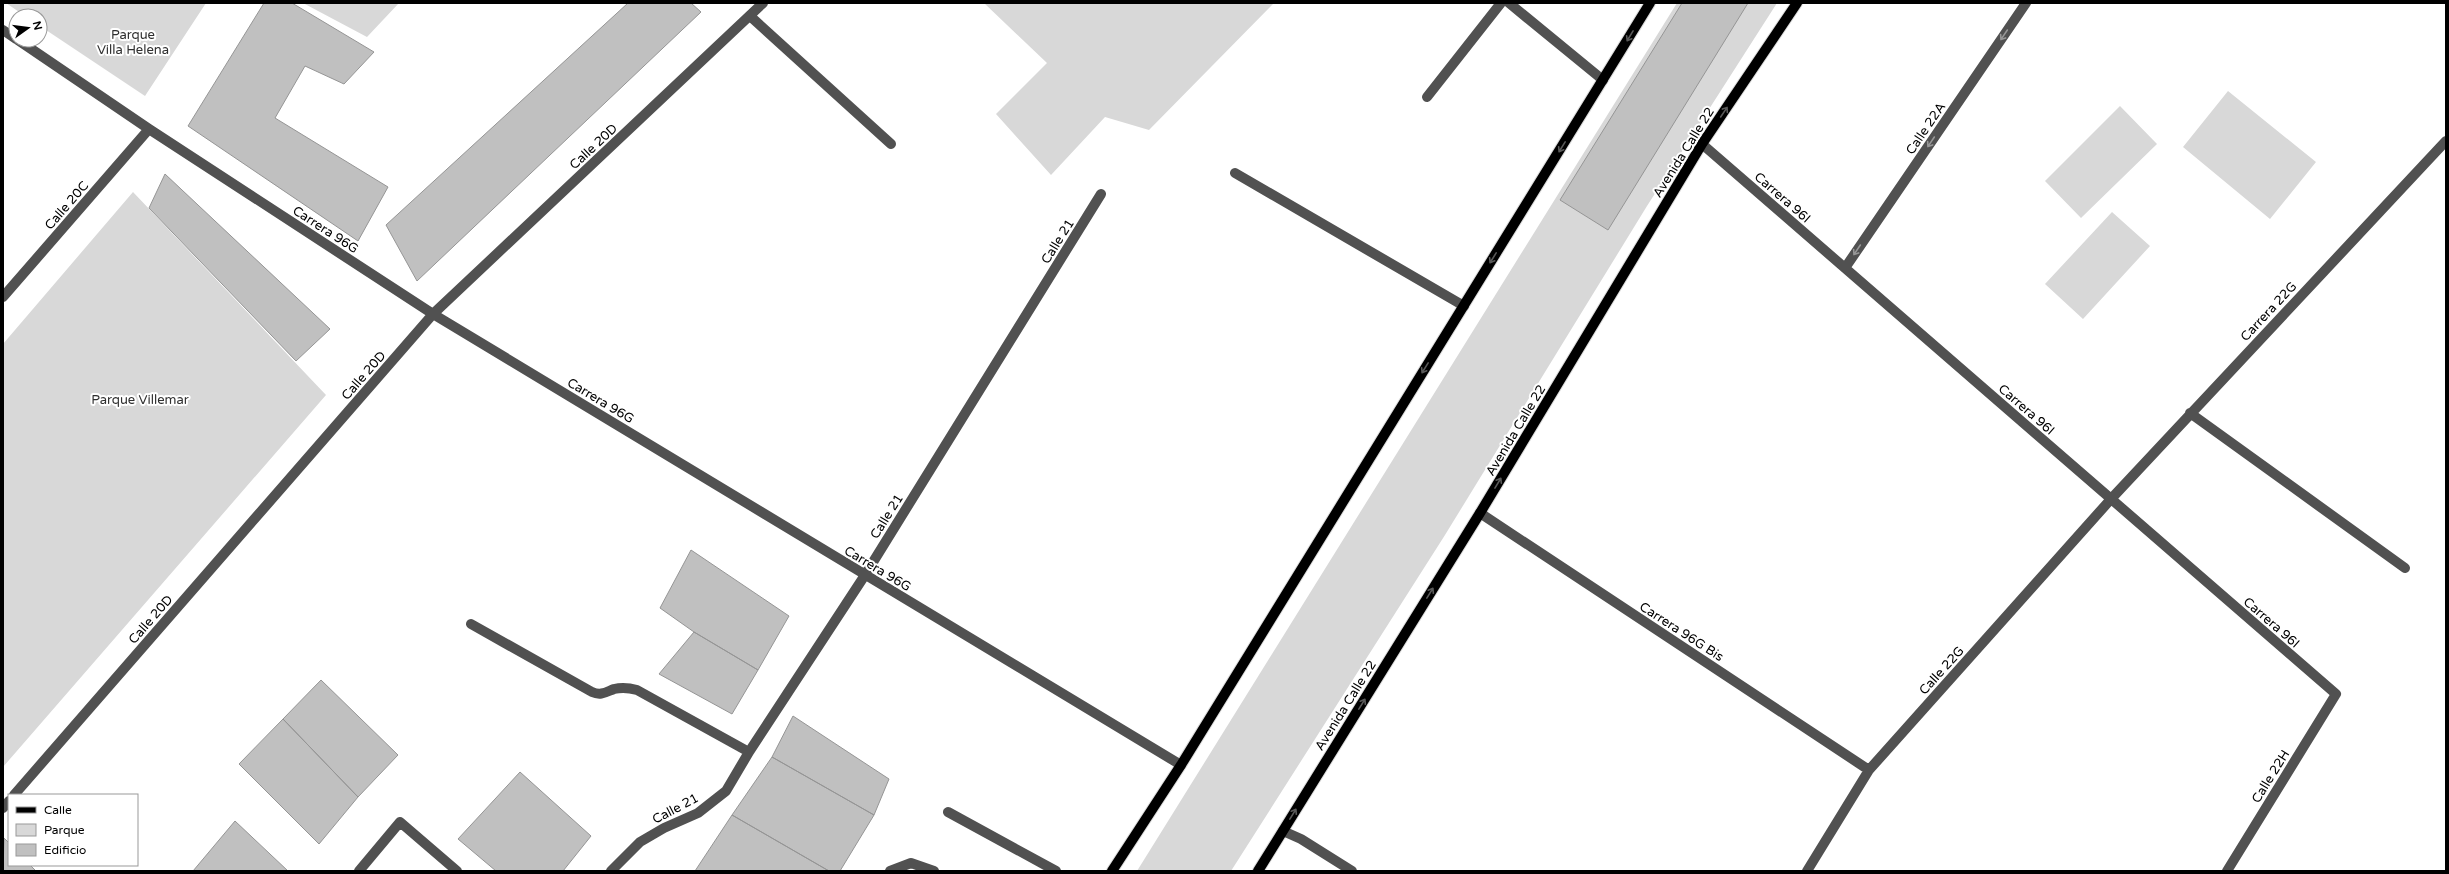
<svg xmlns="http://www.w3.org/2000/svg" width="2449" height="874" viewBox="0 0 2449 874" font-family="'Varela Round',sans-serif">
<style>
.green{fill:#d8d8d8}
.building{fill:#c0c0c0;stroke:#959595}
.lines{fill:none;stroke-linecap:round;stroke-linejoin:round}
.major-casing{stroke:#dbdbdb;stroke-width:12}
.minor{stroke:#515151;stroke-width:10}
.major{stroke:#000;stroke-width:10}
.oneway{stroke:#979797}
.oneway2{stroke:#595959}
.labels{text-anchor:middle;stroke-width:4;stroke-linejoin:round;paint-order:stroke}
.park-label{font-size:13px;fill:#2f2f2f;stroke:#fff}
.street-label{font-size:13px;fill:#000;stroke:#fff}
</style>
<rect width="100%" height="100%" fill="#fff"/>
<!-- green -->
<path class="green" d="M6,3H206L145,96L40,26V16H25Z
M303,3H399L367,37Z
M984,3H1274L1149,130L1105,117L1051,175L996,114L1047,63Z
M1677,3H1777L1647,206L1445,535L1231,871H1137Z
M2228,91L2316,162L2270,219L2183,147Z
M2120,106L2157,144L2081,218L2045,181Z
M133,192L326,395L3,767V344Z
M2112,212L2150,246L2083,319L2045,284Z"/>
<!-- building -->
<path class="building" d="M264,3H292L374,52L344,84L305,66L275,118L388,187L358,241L188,126Z
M628,3H691L701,12L417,281L386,225Z
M1682,3H1748L1608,230L1560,200Z
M165,174L330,329L296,361L149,208Z
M691,550L789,616L758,670L694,632L660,608Z
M694,632L758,670L732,714L659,674Z
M321,680L398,755L358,797L283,719Z
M793,716L889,779L874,815L772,757Z
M283,719L358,797L319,844L239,764Z
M772,757L874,815L840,871H829L732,815Z
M520,772L591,836L563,871H496L458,839Z
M732,815L829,871H695Z
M235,821L288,871H193Z
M4,838L9,843V865H30L36,871H3Z"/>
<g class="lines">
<defs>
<path id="major" d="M1112,871L1181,765L1650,3
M1258,871L1480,513L1702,144L1797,3"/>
</defs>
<!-- major casing -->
<use href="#major" class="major-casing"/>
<!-- minor -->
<path class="minor" d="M1509,3L1603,80
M750,16L891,144
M3,30L16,39
M18,40L149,129L433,314L1181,765
M1427,97L1501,3
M1702,144L2336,694L2227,871
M1235,173L1464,306
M1845,268L2026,3
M3,297L149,129
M2190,413L2405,568
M1480,513L1869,770
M471,624L592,692C601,696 606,692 614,689C622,687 630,688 637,690L749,752
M14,795L433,314L763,3
M3,808L9,801
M948,812L1056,871
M1283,831L1301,839L1352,871
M359,871L400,822L457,871
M611,871L640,842L664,828L698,813L726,791L749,752L865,575L1101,194
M890,871L911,863L934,871
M1807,871L1869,770L2111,499L2446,141"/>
<!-- major -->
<use href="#major" class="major"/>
</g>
<!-- one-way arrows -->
<defs><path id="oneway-shaft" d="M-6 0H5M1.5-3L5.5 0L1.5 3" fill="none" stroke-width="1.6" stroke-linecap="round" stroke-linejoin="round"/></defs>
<g class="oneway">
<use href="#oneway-shaft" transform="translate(2004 35) rotate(124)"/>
<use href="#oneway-shaft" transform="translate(1931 142) rotate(124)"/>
<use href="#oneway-shaft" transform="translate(1857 250) rotate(124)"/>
</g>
<g class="oneway2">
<use href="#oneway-shaft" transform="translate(1630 36) rotate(121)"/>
<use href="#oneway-shaft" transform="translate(1724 112) rotate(-56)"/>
<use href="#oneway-shaft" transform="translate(1562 147) rotate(122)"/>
<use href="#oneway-shaft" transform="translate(1493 258) rotate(122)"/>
<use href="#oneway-shaft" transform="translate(1425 368) rotate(122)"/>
<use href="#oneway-shaft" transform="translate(1498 483) rotate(-59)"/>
<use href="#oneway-shaft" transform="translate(1430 593) rotate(-58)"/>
<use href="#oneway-shaft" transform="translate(1362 704) rotate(-58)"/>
<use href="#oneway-shaft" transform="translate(1293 814) rotate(-58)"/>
</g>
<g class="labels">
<!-- park labels -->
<g class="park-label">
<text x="133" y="39">Parque<tspan x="133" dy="15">Villa Helena</tspan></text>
<text x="140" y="404">Parque Villemar</text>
</g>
<!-- street labels -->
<g class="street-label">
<text transform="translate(1925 128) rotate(-56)" y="5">Calle 22A</text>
<text transform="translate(593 146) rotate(-43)" y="5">Calle 20D</text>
<text transform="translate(1683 152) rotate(-58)" y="5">Avenida Calle 22</text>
<text transform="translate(1783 197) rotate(41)" y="5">Carrera 96I</text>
<text transform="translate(66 205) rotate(-49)" y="5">Calle 20C</text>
<text transform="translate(326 229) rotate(33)" y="5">Carrera 96G</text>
<text transform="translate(1057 241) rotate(-58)" y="5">Calle 21</text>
<text transform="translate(2268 311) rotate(-47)" y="5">Carrera 22G</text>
<text transform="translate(363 375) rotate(-49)" y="5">Calle 20D</text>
<text transform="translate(601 400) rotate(31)" y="5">Carrera 96G</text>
<text transform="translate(2027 409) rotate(41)" y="5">Carrera 96I</text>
<text transform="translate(1515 430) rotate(-59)" y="5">Avenida Calle 22</text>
<text transform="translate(886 516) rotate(-58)" y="5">Calle 21</text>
<text transform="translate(878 568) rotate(31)" y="5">Carrera 96G</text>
<text transform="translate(150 619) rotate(-49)" y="5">Calle 20D</text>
<text transform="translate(2272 622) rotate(41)" y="5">Carrera 96I</text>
<text transform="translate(1682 631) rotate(33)" y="5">Carrera 96G Bis</text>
<text transform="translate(1941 670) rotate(-48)" y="5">Calle 22G</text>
<text transform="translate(1345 705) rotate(-58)" y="5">Avenida Calle 22</text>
<text transform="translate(2270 776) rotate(-58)" y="5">Calle 22H</text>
<text transform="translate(675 808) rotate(-28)" y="5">Calle 21</text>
</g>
</g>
<!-- border -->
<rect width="2449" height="874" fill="none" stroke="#000000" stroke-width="8"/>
<!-- legend -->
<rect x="8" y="794" width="130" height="72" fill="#ffffff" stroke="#999999"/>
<rect x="16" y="807" width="20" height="6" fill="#000000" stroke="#999999"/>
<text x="44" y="814" font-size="12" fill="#000000">Calle</text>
<rect x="16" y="824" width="20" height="12" fill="#d8d8d8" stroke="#999999"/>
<text x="44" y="834" font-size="12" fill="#000000">Parque</text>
<rect x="16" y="844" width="20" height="12" fill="#c0c0c0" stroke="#999999"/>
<text x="44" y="854" font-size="12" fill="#000000">Edificio</text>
<!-- north arrow -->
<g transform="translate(28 28) rotate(76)"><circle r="19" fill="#ffffff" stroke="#999999"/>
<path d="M0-3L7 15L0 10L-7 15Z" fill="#000000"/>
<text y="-6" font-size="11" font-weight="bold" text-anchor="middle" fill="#000000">N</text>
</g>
</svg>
